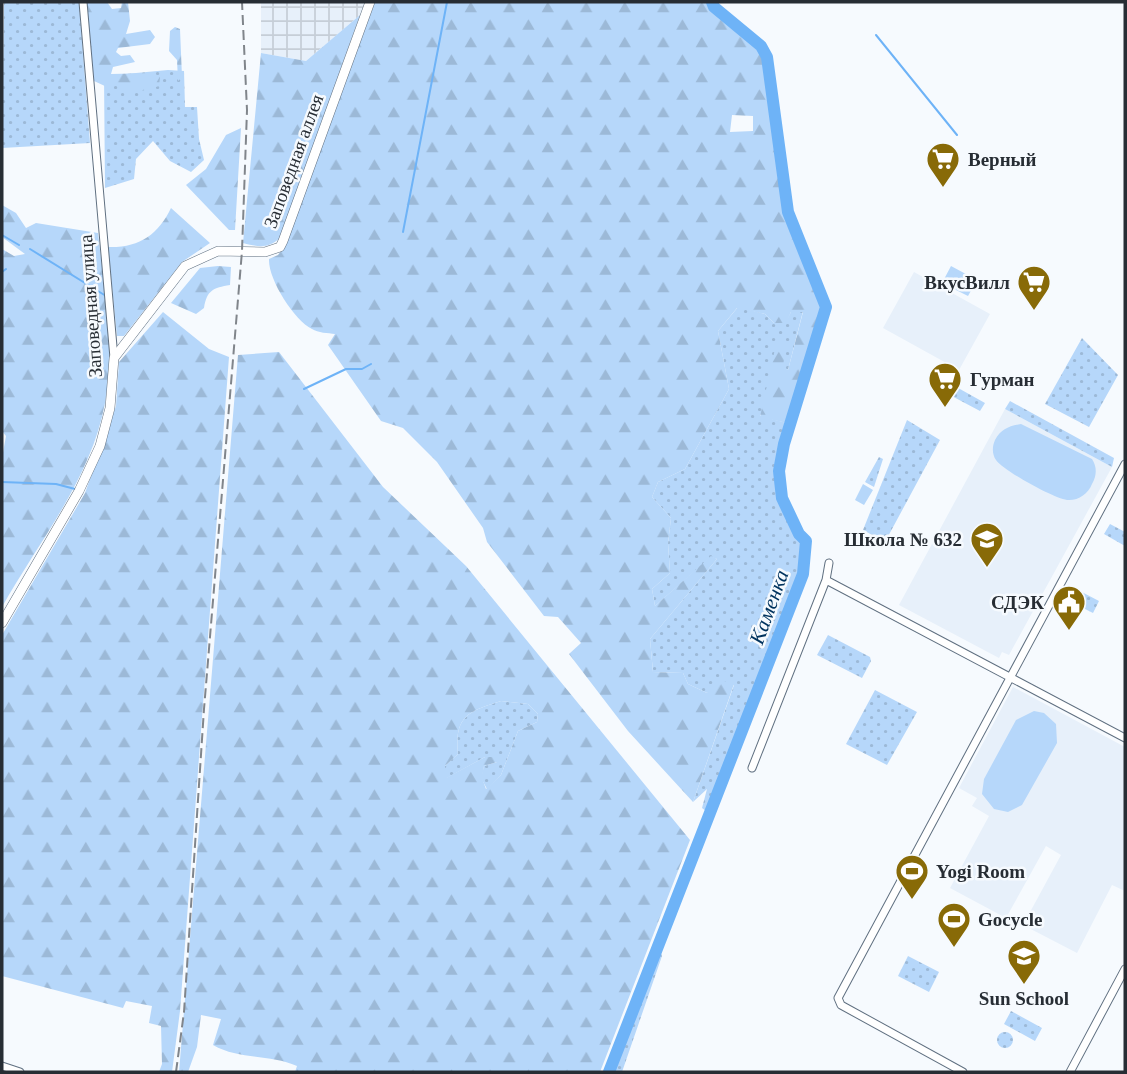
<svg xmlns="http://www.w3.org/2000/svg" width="1127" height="1074" viewBox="0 0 1127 1074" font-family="'Times New Roman',serif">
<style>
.built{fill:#e7f0fa}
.industrial{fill:url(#industrial-grid)}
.green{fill:url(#green-dots)}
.forest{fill:url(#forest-firs);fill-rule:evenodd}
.pitch{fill:#b6d7fa}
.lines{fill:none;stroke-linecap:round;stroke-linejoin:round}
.stream{stroke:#6eb3f7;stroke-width:2}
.river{stroke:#6eb3f7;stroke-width:12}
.minor-casing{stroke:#607081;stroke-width:9}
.tertiary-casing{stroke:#607081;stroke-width:10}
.minor{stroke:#fff;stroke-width:7}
.tertiary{stroke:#fff;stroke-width:9}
.rail{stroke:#80858b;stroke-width:2;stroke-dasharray:10 5;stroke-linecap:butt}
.labels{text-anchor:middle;stroke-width:5;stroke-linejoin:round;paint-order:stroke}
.poi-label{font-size:19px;font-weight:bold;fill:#272d34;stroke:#f6fafe;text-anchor:start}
.street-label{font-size:19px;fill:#272d34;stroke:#f6fafe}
.water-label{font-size:21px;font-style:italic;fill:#00335e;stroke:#f6fafe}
</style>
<defs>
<pattern id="industrial-grid" width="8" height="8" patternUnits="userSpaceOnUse" patternTransform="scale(1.75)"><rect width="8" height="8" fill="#e7f0fa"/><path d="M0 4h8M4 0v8" fill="none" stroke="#c6ced7"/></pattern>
<pattern id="green-dots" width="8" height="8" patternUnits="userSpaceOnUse" patternTransform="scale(1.75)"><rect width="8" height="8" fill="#b6d7fa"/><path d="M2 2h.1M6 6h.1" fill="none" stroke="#9cb9d7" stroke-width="1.8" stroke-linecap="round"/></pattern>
<pattern id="forest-firs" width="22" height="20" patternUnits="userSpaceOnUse" patternTransform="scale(1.75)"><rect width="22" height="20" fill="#b6d7fa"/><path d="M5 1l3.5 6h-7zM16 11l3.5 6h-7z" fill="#9cb9d7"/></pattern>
</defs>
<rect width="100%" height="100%" fill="#f6fafe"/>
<!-- built -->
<path class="built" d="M914,272L990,314L959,370L883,328Z
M1005,409L1112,467L1009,655L1002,652L999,658L899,605Z
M1013,687L1125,747V891L1112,885L1077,953L1023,925L1061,855L1046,846L1006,918L950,888L989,816L972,806L977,798L959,788Z"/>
<!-- industrial -->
<path class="industrial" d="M261,2H365L360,15L306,61L261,53Z"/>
<!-- green -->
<path class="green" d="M4,2H79L90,143L2,148Z
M168,70L184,71L185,107H197L199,139L204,160L191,172L170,161L153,141L136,159L134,179L105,188L104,76Z
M738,307L765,314L774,323H785L791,312L803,311L788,370L783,368L760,416L787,423L775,472L799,534L806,541L803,574L710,814L702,808L707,789L693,802L734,685L707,693L688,684L683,673L653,672L650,639L717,559L711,557L655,606L652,589L670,573L668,543L671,518L652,497L658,482L685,469L729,389L718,331Z
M1082,338L1118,375L1089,427L1045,404Z
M942,379L985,403L980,411L931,385Z
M1010,401L1114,458L1112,467L1005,409Z
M907,420L940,440L885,542L863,530Z
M879,457L883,459L874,487L865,482Z
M1110,524L1125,532V546L1104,534Z
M1076,589L1099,601L1093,613L1069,601Z
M828,635L870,657L871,661L862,678L817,655Z
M875,690L917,712L887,765L846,744Z
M501,701L528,704L538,714L537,722L518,731L501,775L487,789L481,778L484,766L497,762L485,757L445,779V766L458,754C454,716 469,711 501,701Z
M658,946L662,956L622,1072H609Z
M908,956L939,972L929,992L898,976Z
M1011,1011L1042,1028L1035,1041L1004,1024Z
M997 1040a8 8 0 1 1 16 0a8 8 0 1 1-16 0Z"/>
<!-- forest -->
<path class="forest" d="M86,2H107L112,9L121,8L122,2H128L130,21L126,34L150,30L155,37L150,44L118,48L116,52L121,56L130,55L135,62L113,67L111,74L153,73L160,77L159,86L128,95L125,83L107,87L94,81Z
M375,2H708L710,9L763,54L784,211L824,305L787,423L760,417L777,340L786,344L783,367L788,370L803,312H791L786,323H774L765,314L737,308L718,331L729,389L685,469L658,482L652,497L671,518L668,543L670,573L652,589L655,606L711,556L717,559L650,639L653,672L683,673L688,684L707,693L721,680L734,684L693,802L628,731L569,654L581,643L558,617L544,616L487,542L483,528L437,462L403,428L381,421L328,345L335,334C328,333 318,333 312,329C294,320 268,279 269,259L278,255L286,245ZM732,115L753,116V131L730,132Z
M360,15L280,238C268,249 258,247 243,243L261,53L306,61Z
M175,27L180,29L182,77L178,81L177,60L169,51L170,31Z
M241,128L235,230H229L186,185L206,169L226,135Z
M2,205L16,213L26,228L36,223L98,233C104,287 115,348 105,403C91,479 39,541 2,607V458L6,436L2,431V249L14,256L25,254L2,237Z
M171,208L210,243L182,262L124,336H117L108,247C139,248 158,235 171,208Z
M218,266L231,267L230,285C213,288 207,290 204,308L196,314L171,303L200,268Z
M163,312L209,349L229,357L180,1011L172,1072H159L162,1064L161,1026L149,1023L152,1006L126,1001L123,1008L2,976V635L85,493L116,406L119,362Z
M279,352L383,487L466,566L690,840L600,1072H295L297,1066C270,1054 239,1060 213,1045L221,1019L201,1015L197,1047L188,1072H179L238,355ZM501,701L528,704L538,714L537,722L518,731L501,775L486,789L482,778L484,766L497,762L501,757H485L446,778L445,766L458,754C454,716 469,711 501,701Z"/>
<!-- pitch -->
<path class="pitch" d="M951,266L977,280L968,296L942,283Z
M1021,424L1092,459C1097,467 1097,475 1092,484C1088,494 1078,501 1067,500C1053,498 1004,471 996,460C992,454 992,447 995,440C1001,429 1009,426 1021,424Z
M863,484L873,490L864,505L855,500Z
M1034,711L1044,713L1056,724L1057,743L1022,805L1008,812L994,809L982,794L984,779L1016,720Z"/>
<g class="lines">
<!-- stream -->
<path class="stream" d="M876,35L957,135
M403,232L447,2
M2,235L19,245
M30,249L106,296
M2,272L6,269
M304,389L346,369H362L371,364
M2,482L56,484L75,489"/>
<!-- river -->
<path class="river" d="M609,1072L803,574L806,541L799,534L782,498L779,471L784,444L826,307L788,212L767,57L761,46L714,7L712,2"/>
<defs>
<path id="minor" d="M83,2L114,358
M826,580L1125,738
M752,768L826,580L829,563
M2,1066L20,1072
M963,1072L841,1005L838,998L1125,464
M1070,1072L1125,969"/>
<path id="tertiary" d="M2,623L79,491L100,446L110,408L114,358L185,266L218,251L265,252L280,247L283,241L370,2"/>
</defs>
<!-- minor casing -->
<use href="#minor" class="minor-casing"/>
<!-- tertiary casing -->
<use href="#tertiary" class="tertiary-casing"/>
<!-- minor -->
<use href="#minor" class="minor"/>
<!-- tertiary -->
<use href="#tertiary" class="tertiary"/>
<!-- rail -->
<path class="rail" d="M176,1072L184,1012L204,709L242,251L247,110L242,2"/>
</g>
<!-- icons -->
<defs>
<symbol id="supermarket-pin" viewBox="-11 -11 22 30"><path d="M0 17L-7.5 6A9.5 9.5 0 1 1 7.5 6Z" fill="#886a07" stroke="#f6fafe"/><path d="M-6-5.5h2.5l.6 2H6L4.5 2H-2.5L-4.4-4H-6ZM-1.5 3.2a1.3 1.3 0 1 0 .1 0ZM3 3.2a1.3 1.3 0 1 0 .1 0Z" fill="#fff"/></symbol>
<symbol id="school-pin" viewBox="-11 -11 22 30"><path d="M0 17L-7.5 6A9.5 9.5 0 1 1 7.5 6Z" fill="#886a07" stroke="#f6fafe"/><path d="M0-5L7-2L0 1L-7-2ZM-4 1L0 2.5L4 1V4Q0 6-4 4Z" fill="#fff"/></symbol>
<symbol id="civic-pin" viewBox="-11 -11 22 30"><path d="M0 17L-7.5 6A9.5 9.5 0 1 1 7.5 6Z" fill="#886a07" stroke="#f6fafe"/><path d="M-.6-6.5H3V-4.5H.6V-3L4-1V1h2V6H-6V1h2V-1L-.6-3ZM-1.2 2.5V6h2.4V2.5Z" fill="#fff"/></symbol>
<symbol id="stadium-pin" viewBox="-11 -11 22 30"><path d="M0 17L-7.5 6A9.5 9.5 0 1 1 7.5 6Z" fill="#886a07" stroke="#f6fafe"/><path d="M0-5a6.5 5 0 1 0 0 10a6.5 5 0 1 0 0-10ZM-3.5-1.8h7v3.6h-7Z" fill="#fff"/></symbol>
</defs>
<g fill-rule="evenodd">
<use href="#supermarket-pin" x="924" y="140" width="38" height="52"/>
<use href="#supermarket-pin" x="1015" y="263" width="38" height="52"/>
<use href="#supermarket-pin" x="926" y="360" width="38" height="52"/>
<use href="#school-pin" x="968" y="520" width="38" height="52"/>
<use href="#civic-pin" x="1050" y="583" width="38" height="52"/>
<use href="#stadium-pin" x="893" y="852" width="38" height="52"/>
<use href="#stadium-pin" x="935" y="900" width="38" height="52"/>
<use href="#school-pin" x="1005" y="937" width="38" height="52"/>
</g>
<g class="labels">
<!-- poi labels -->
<g class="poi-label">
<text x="968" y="166">Верный</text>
<text x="1010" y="289" text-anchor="end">ВкусВилл</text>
<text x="970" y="386">Гурман</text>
<text x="962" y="546" text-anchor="end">Школа № 632</text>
<text x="1044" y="609" text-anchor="end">СДЭК</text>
<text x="936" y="878">Yogi Room</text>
<text x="978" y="926">Gocycle</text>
<text x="1024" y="1005" text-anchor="middle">Sun School</text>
</g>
<!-- street labels -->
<g class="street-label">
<text transform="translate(293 161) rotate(-70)" y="7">Заповедная аллея</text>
<text transform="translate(90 306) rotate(-94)" y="7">Заповедная улица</text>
</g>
<!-- water labels -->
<g class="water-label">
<text transform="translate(769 607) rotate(-70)" y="7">Каменка</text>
</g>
</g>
<!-- border -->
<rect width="1127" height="1074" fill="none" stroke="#272d34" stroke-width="7"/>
</svg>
